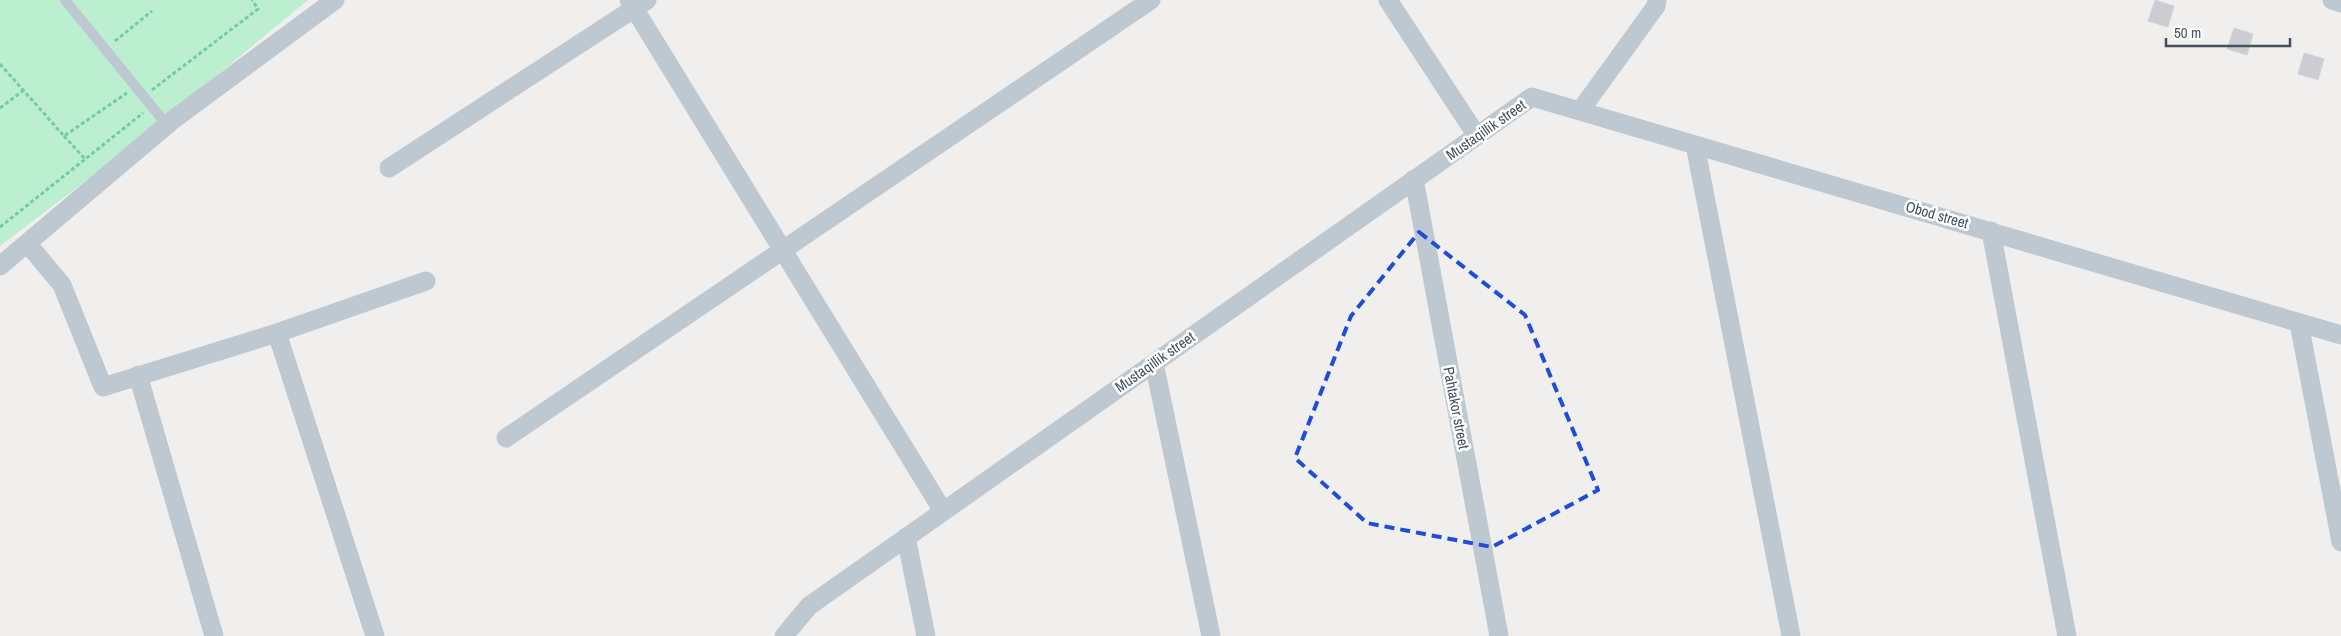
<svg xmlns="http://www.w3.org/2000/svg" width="2341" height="636" viewBox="0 0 2341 636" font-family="'Archivo Narrow',sans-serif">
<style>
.green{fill:#bcefd0}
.building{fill:#cbcdd3;stroke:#d2d4da}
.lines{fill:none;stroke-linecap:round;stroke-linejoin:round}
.path{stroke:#74cca2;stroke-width:3;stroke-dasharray:4 2.5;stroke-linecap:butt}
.lane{stroke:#bec8d0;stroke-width:10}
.street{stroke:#bec8d0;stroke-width:19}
.marked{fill:none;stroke:#1d4ed8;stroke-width:4;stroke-dasharray:10 6;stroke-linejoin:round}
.labels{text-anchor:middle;stroke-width:5;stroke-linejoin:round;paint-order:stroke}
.street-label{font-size:15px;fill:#46515b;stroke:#fff}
</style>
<rect width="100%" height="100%" fill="#f1eeee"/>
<!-- green -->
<path class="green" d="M0,0H308L124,152L0,246Z"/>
<!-- building -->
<path class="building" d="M2155,0L2174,6L2168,27L2148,21Z
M2234,28L2253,34L2247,55L2227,49Z
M2304,53L2324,59L2318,80L2298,74Z"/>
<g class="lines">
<!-- path -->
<path class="path" d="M115,41L152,11
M0,64L64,136L127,93
M152,90L258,9L252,0
M0,108L24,90
M64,136L85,159
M0,227L143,113"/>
<!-- lane -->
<path class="lane" d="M65,0L167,125"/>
<!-- street -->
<path class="street" d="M629,0L943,511
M1388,0L1477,136
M2332,0L2341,3
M1580,111L1656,6L1657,0
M1695,145L1791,636
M389,168L647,0
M1414,179L1499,636
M1991,231L2067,636
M27,243L62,285L103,387L277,333L426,281
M0,266L174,119L335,0
M2299,323L2341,542
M277,333L375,636
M1154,363L1211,636
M138,375L214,636
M506,438L1151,0
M906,537L926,636
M784,636L809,606L1532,97L2341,335"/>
</g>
<!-- marked area -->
<path class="marked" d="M1419,232L1525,315L1598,490L1492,547L1367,523L1295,458L1351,316Z"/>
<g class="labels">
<!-- street labels -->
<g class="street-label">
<text transform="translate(1486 130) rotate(-35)" y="5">Mustaqillik street</text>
<text transform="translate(1937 215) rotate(16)" y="5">Obod street</text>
<text transform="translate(1155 362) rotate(-35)" y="5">Mustaqillik street</text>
<text transform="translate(1456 408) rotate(79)" y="5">Pahtakor street</text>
</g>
</g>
<!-- scale -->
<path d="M2166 38v8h124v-8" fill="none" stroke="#46515b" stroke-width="2.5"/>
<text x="2174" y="38" font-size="15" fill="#46515b" stroke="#ffffff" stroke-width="4" paint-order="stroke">50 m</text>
</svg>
